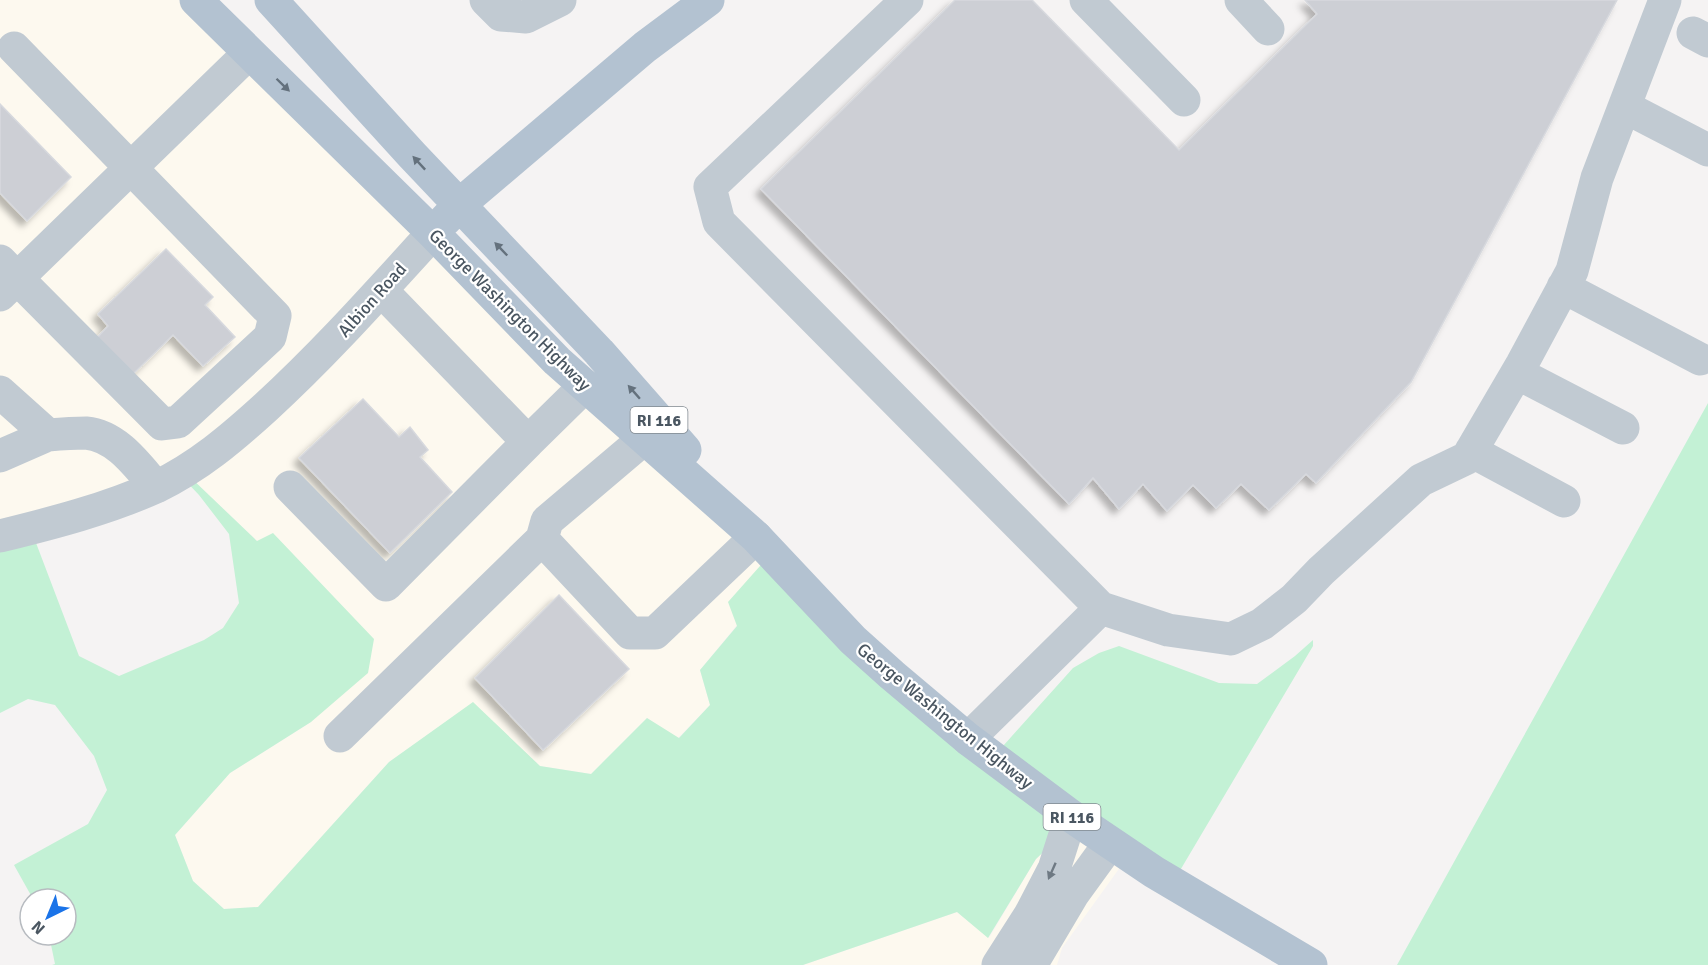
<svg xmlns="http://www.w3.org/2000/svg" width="1708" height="965" viewBox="0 0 1708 965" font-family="Signika,sans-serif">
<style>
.commercial{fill:#fdf9ef}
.green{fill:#c3f1d5}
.building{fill:#cdcfd5;stroke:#d7d9de;stroke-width:1.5;filter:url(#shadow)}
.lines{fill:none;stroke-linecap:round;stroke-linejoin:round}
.minor{stroke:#c1cad2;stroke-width:33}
.major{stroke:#b3c2d1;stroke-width:33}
.oneway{fill:#64717d}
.oneway2{fill:#6e7983}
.labels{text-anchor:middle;stroke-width:4.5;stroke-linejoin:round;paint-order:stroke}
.shield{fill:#fff;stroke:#808990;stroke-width:1.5}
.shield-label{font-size:16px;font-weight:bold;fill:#4a5661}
.street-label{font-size:18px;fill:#4a5661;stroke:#fff}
</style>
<defs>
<filter id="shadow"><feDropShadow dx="-5.5" dy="5.5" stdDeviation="3" flood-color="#0004"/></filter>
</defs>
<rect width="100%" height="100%" fill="#f5f3f3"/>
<!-- commercial -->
<path class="commercial" d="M0,0H214L769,556L737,625L700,670L710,705L678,738L647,718L591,774L540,766L473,703L389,762L258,907L224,909L193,881L175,835L230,773L311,722L257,541L188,475L0,533Z
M1078,819L1126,859L1062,948L1057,965H803L957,912L989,938L1036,859Z"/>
<!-- green -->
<path class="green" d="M1708,403V965H1397Z
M180,475H188L257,541L273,533L374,639L368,673L311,722L230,773L175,835L193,881L224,909L258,907L389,762L473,702L540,766L591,774L647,718L679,738L710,705L700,670L737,626L728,602L769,556L995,755L1073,668L1099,653L1119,646L1219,683L1257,684L1295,656L1313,640V646L1172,884L1078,819L1036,859L988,938L957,912L803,965H52L55,964L49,935H66V899H33L14,865L88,824L107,790L94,756L55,705L28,699L0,713V533L33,535L79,656L119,676L204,640L223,628L239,603L229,534L199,495Z"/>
<!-- building -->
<path class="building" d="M955,0H1032L1179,150L1317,14L1305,0H1617L1411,382L1316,483L1306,474L1269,510L1241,484L1216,508L1193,485L1167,511L1143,484L1119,509L1093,478L1069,504L761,189Z
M0,104L71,177L27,221L0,193Z
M166,249L213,297L205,305L235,337L203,366L173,335L131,376L96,339L108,326L98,314Z
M363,399L399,437L410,427L428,450L420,457L452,492L390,553L299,458Z
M559,595L629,669L543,750L475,678Z"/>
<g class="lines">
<!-- minor -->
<path class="minor" d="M486,0L501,15L526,17L560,0
M907,0L710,187L719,222L1101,608
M1086,0L1184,100
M1241,0L1268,29
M1693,33L1708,41
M1625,107L1708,150
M0,261L162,424L178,422L270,337L275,316L14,48
M1563,287L1700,359
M381,290L528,442L585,386
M0,295L249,53
M1517,373L1623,428
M0,392L48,435C60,434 73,433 86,433C117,436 137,465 156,487
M645,438L547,521L542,539L630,633H655L756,537
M1471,451L1564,501
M0,456L48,435
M290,487L386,585L528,442
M0,536C53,523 107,509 156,487C198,467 232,438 266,407C326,352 379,292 433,233
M340,736L542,539
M968,739L1101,608L1168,630L1231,639L1262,624L1294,599L1321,571L1421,480L1467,458L1522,364L1572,271L1597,178L1665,0
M998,965L1030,915L1054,869L1071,816
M1031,965L1073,894L1110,843"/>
<!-- major -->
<path class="major" d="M196,0L433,233L557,361L756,537L853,640L892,675L968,739L1071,816L1154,872L1311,965
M271,0L412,155L599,352L685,450
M445,220L459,205L645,47L708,0"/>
</g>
<!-- one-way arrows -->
<defs><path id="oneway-solid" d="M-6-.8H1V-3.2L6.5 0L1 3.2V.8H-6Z" transform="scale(1.5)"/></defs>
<g class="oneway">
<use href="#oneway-solid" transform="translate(283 85) rotate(44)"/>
<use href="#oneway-solid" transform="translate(419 163) rotate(-133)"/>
<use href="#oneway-solid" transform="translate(501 249) rotate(-134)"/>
<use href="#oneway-solid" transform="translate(634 392) rotate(-131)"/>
</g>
<use class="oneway2" href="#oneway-solid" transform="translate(1052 871) rotate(114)"/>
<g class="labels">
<!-- shield labels -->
<g class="shield">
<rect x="630.5" y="407" width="57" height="26" rx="4.5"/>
<rect x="1043.5" y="804" width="57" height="26" rx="4.5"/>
</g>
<g class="shield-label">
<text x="659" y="426">RI 116</text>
<text x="1072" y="823">RI 116</text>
</g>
<!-- street labels -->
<g class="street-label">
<text transform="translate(372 300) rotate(-48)" y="6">Albion Road</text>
<text transform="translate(510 310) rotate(45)" y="6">George Washington Highway</text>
<text transform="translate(945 716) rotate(39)" y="6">George Washington Highway</text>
</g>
</g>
<!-- north arrow -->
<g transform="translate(48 917) rotate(223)"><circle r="28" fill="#ffffff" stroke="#b7bbc0" stroke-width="1.5"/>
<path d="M0-4.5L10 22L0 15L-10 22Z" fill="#1a73e8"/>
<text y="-9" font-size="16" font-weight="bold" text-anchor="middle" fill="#4a5661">N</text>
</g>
</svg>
